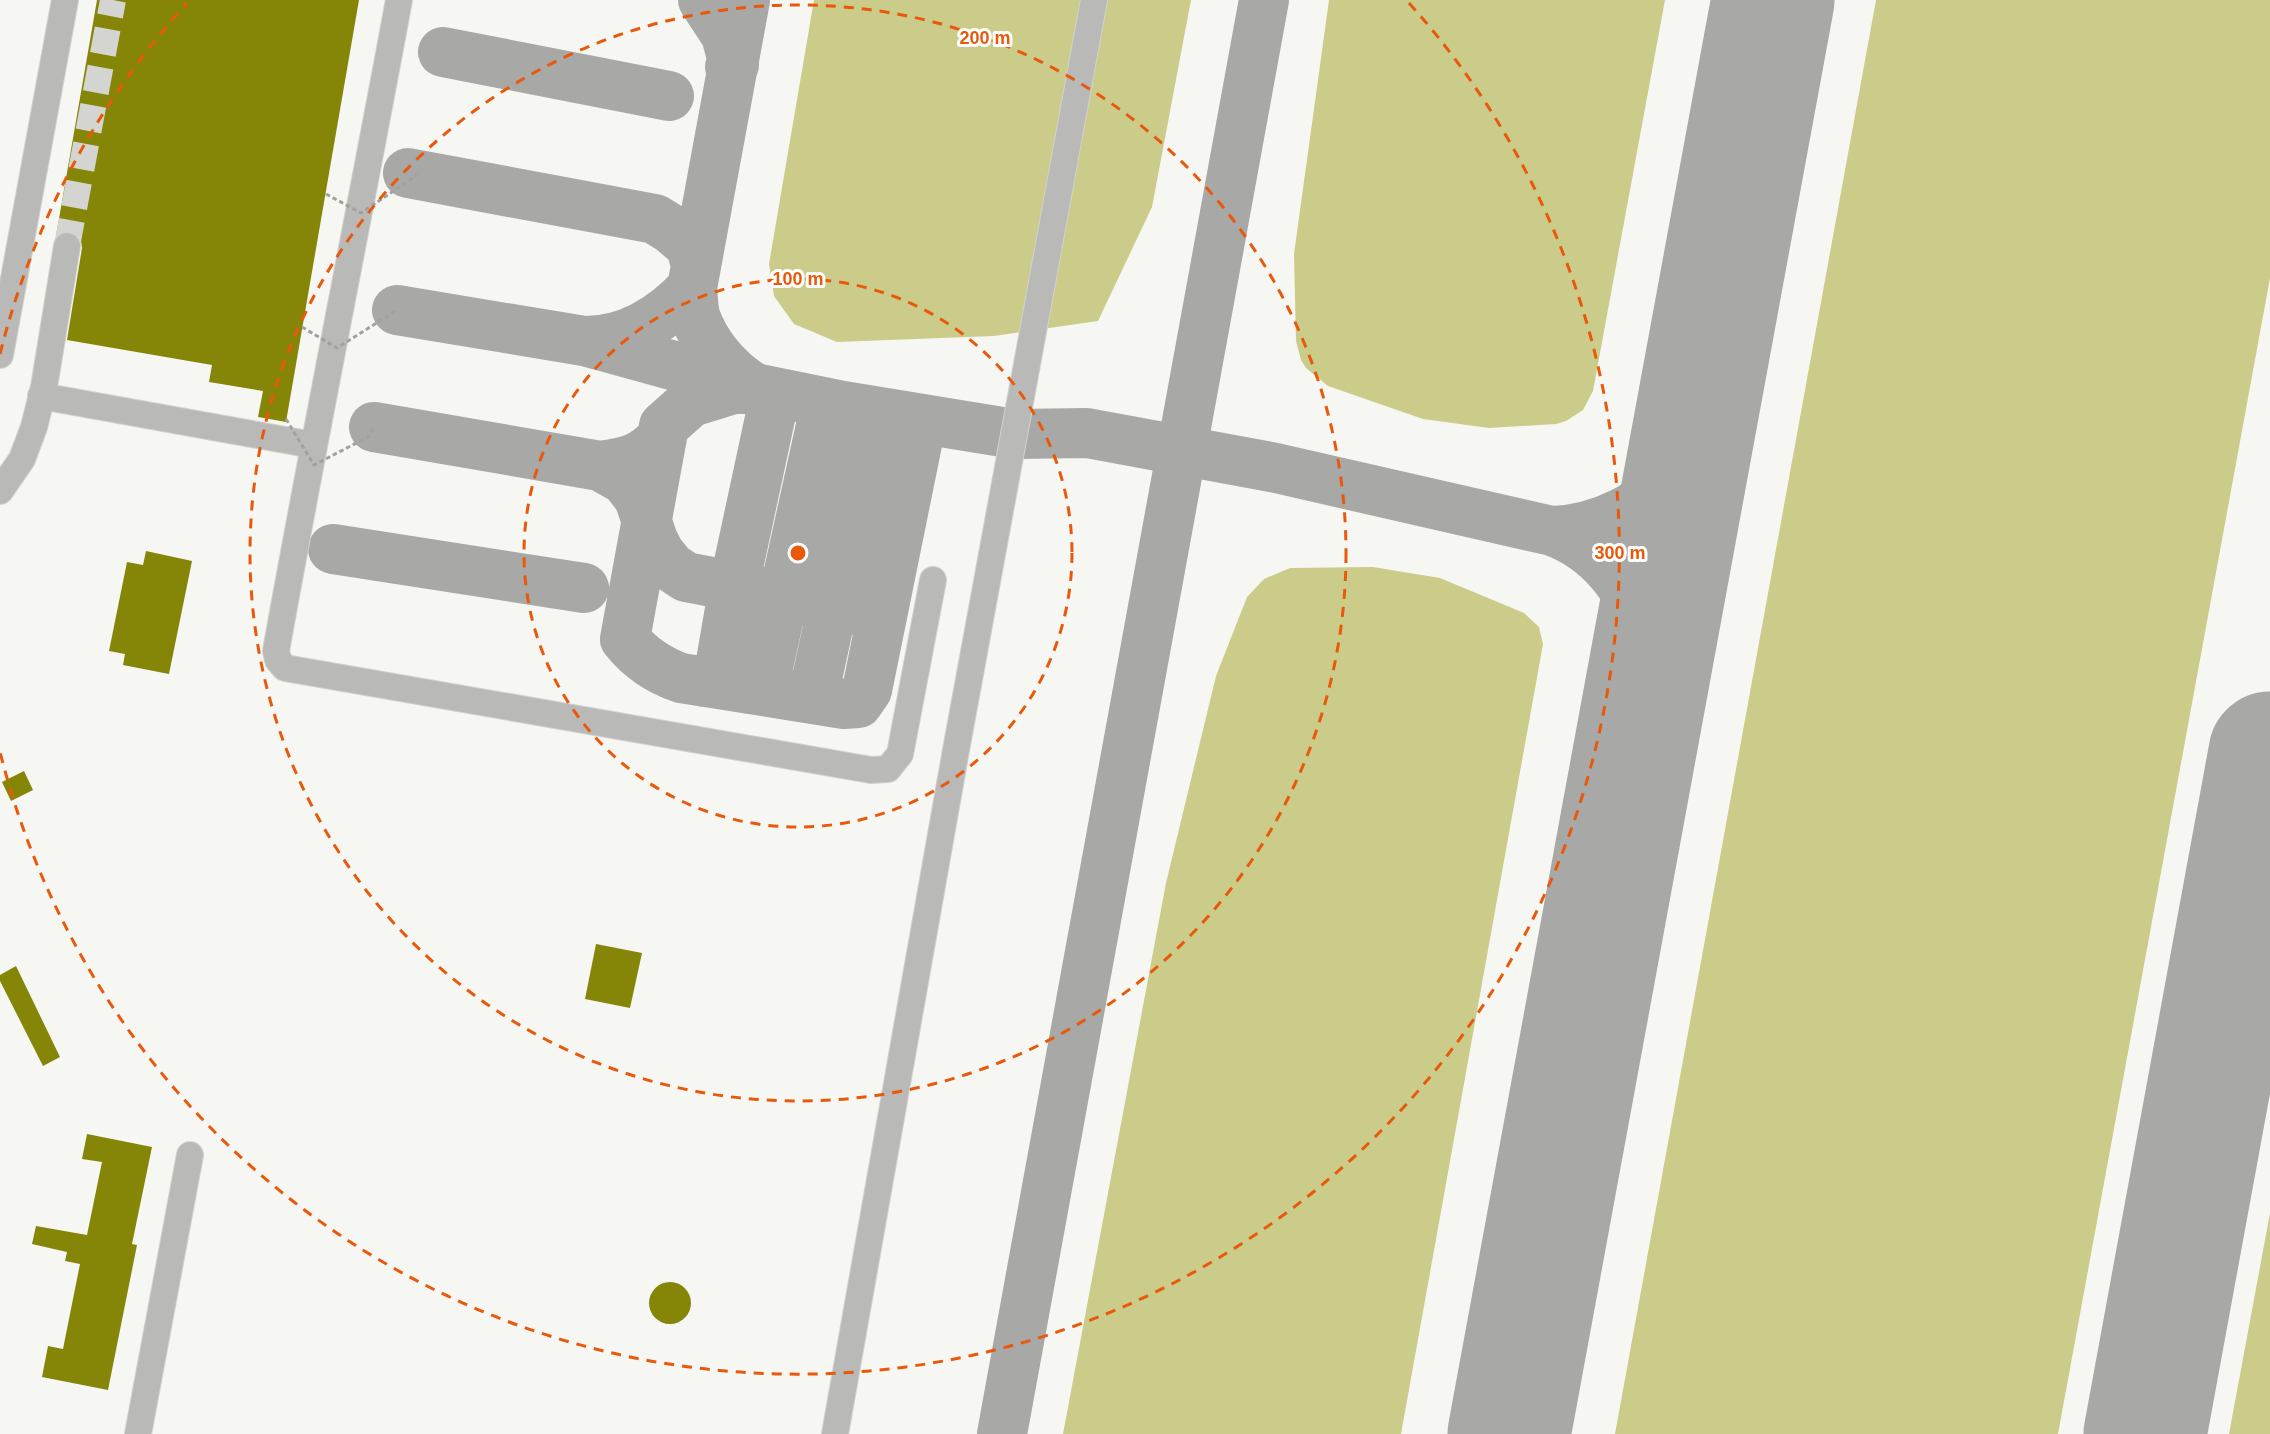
<svg xmlns="http://www.w3.org/2000/svg" width="2270" height="1434" viewBox="0 0 2270 1434" font-family="Arial,sans-serif">
<style>
.green{fill:#cbcc8a}
.lines{fill:none;stroke-linecap:round;stroke-linejoin:round}
.taxiway{stroke:#a8a8a6;stroke-width:50}
.runway{stroke:#a8a8a6;stroke-width:123}
.building{fill:#858507}
.minor-tunnel{stroke:#d4d4d1;stroke-width:26;stroke-dasharray:26 13;stroke-linecap:butt}
.minor-casing{stroke:#d2d2cf;stroke-width:28}
.minor{stroke:#b9b9b8;stroke-width:26}
.path-bridge{stroke:#a1a19e;stroke-width:3;stroke-dasharray:4.5 3;stroke-linecap:butt}
.ring{fill:none;stroke:#e8590c;stroke-width:3;stroke-dasharray:10 8}
.centre{fill:#e8590c;stroke:#fffffe;stroke-width:3}
.ring-label{font-size:18px;text-anchor:middle;font-weight:bold;fill:#e8590c;stroke:#fffffe;stroke-width:6;stroke-linejoin:round;paint-order:stroke}
</style>
<rect width="100%" height="100%" fill="#f6f6f3"/>
<!-- green -->
<path class="green" d="M814,0H1191L1152,207L1098,321L994,336L837,342L794,324L774,296L769,264Z
M1329,0H1665L1593,391L1583,410L1566,421L1556,424L1489,428L1423,419L1328,386L1306,368L1301,360L1296,341L1294,254Z
M1876,0H2270V278L2058,1434H1615Z
M1373,567L1440,578L1524,613L1539,627L1543,644L1401,1434H1063L1166,883L1216,676L1247,597L1264,579L1290,568Z
M2270,1213V1434H2229Z"/>
<g class="lines">
<!-- taxiway -->
<path class="taxiway" d="M703,0L726,35L734,65L730,67
M745,0L692,288C693,297 693,307 695,316C705,345 727,371 753,387
M443,52L669,96
M408,173L655,219L671,229L691,246L696,266
M397,310L584,341L755,388L843,406L1015,434L1087,433L1276,468L1552,531C1597,547 1631,587 1643,634C1647,649 1646,668 1647,684
M585,341C628,341 664,318 692,288
M753,389H733L691,402L664,426L625,639C640,658 658,670 681,678L844,704L858,703L867,690L918,439
M374,427L600,466
M662,438C642,459 629,462 600,466L625,480L639,498L653,540L659,552L671,567L686,577L867,612L876,624L878,632
M1552,531C1599,529 1650,506 1676,466C1684,454 1688,440 1694,427
M333,549L584,588
M705,682L716,677L720,667L734,586L772,409
M749,689L760,683L766,676L822,421
M802,697L815,688L870,433
M1002,1434L1264,0"/>
<!-- runway -->
<path class="runway" d="M1509,1434L1773,0
M2145,1434L2270,753"/>
</g>
<!-- building -->
<path class="building" d="M97,0H359L286,422L258,417L263,391L209,382L212,365L67,340L82,248L81,241L77,235L70,231L62,232L56,236Z
M146,551L192,561L169,674L123,665L125,654L109,651L127,562L143,565Z
M24,771L33,790L11,801L2,782Z
M596,944L642,953L630,1008L585,999Z
M16,966L60,1057L43,1066L0,981V975Z
M87,1134L152,1147L132,1244L137,1245L108,1390L42,1377L48,1346L63,1349L80,1264L65,1261L67,1252L32,1244L36,1226L87,1235L102,1162L82,1159Z
M649 1303a21 21 0 1 1 42 0a21 21 0 1 1-42 0Z"/>
<g class="lines">
<!-- minor-tunnel -->
<path class="minor-tunnel" d="M67,246L113,0"/>
<defs>
<path id="minor" d="M399,0C359,217 315,433 276,651L278,660L285,668L871,770L888,769L900,754L933,580
M0,355L65,0
M41,396L313,445
M0,491L22,459L34,427L44,387L67,246
M138,1434L190,1155
M835,1434L956,750L1094,0"/>
</defs>
<!-- minor casing -->
<use href="#minor" class="minor-casing"/>
<!-- minor -->
<use href="#minor" class="minor"/>
<!-- path-bridge -->
<path class="path-bridge" d="M326,194L361,213L417,175
M302,327L337,348L397,310
M286,419L314,465L368,437L374,427"/>
</g>
<!-- distance rings -->
<g class="ring">
<circle cx="798" cy="553" r="274"/>
<circle cx="798" cy="553" r="548"/>
<path d="M0 354A822 822 0 0 1 187 3M1409 3A822 822 0 1 1 0 752"/>
</g>
<circle cx="798" cy="553" r="9" class="centre"/>
<g class="ring-label">
<text x="985" y="44">200 m</text>
<text x="798" y="285">100 m</text>
<text x="1620" y="559">300 m</text>
</g>
</svg>
